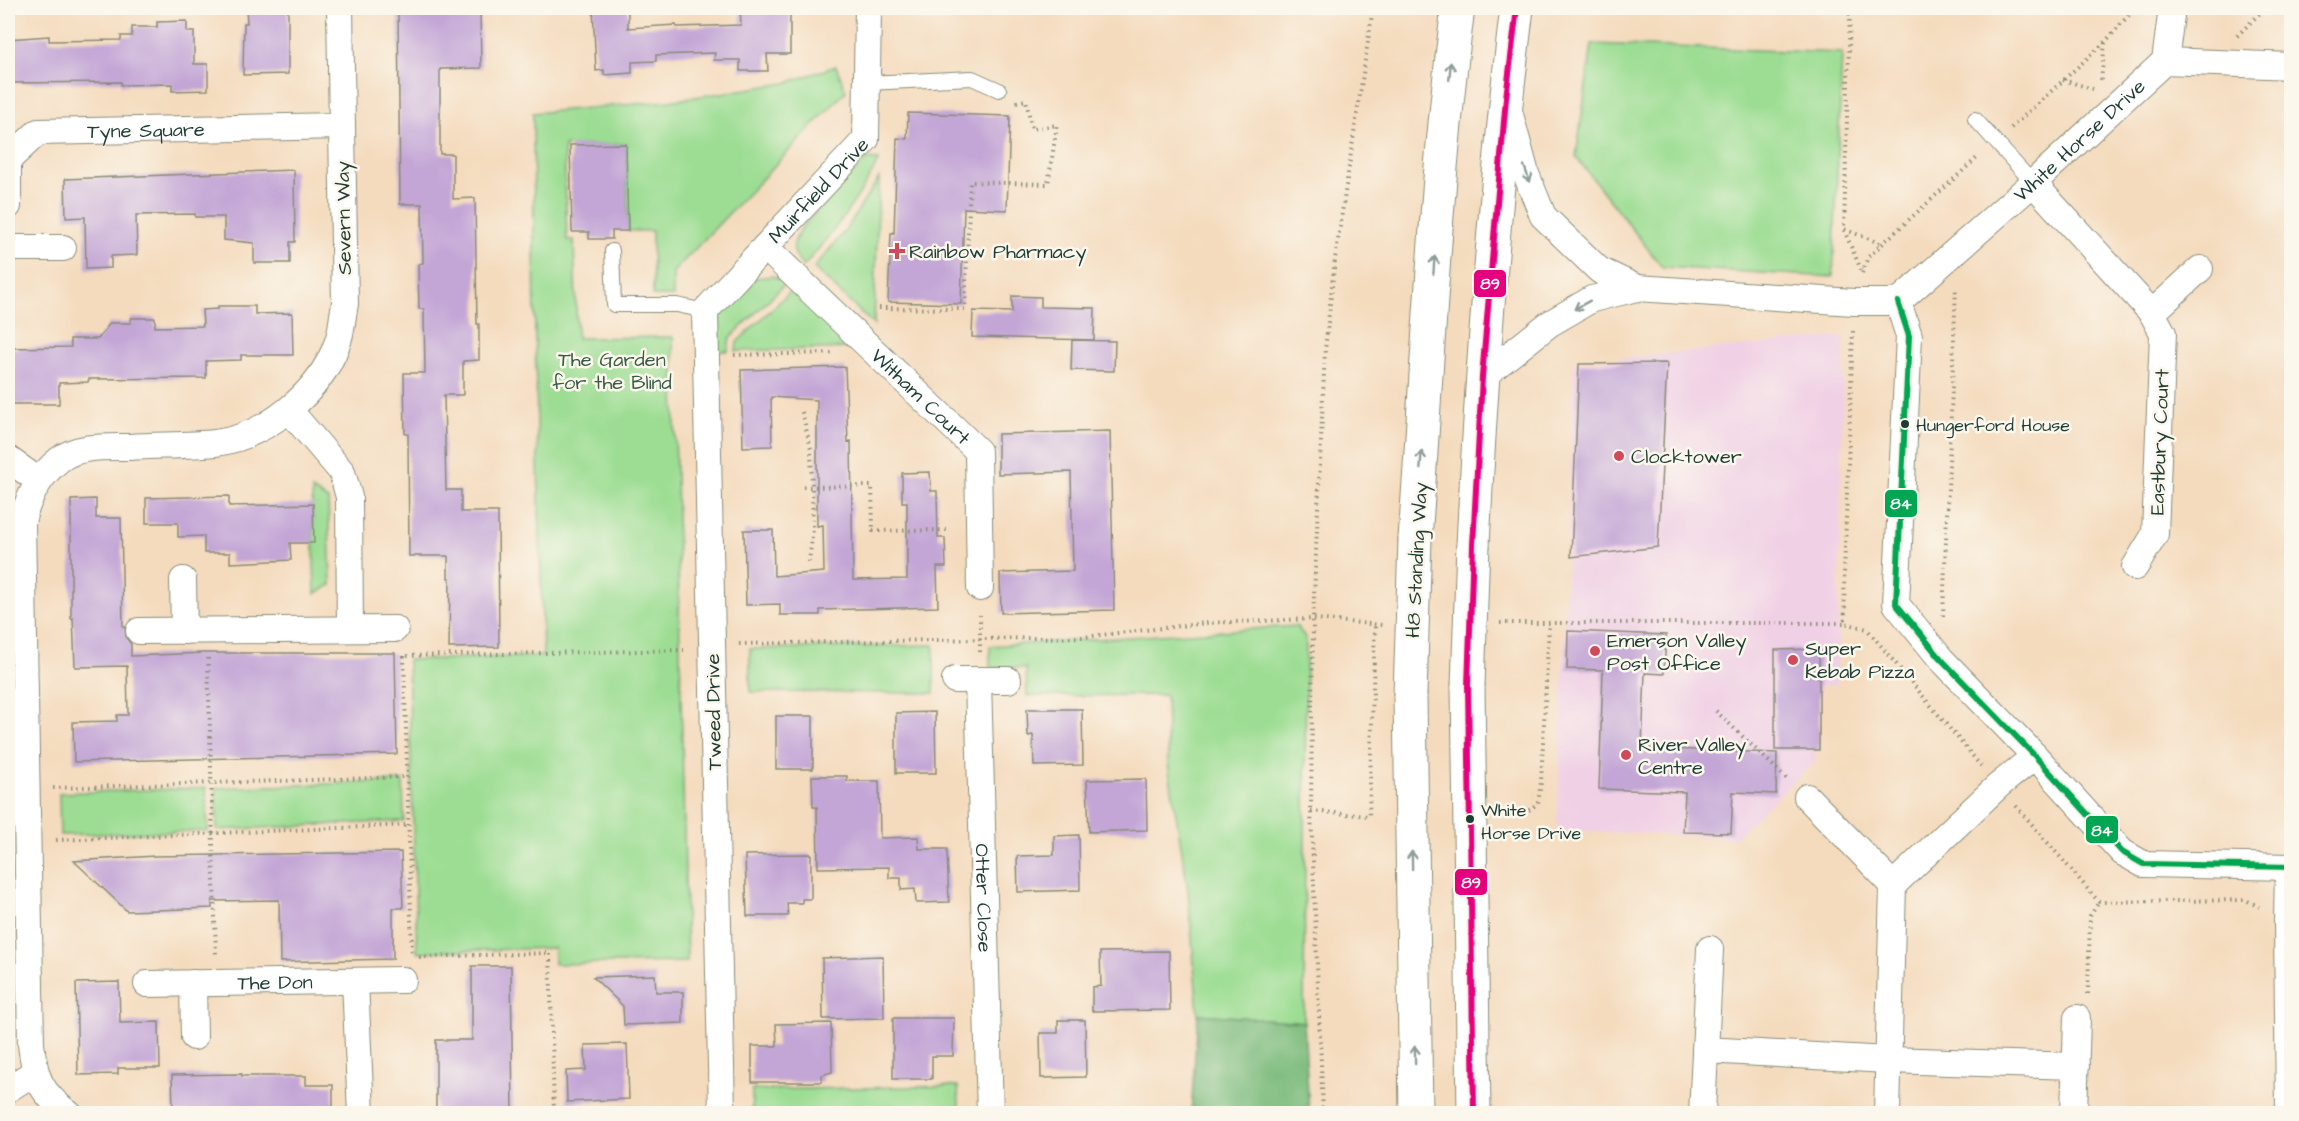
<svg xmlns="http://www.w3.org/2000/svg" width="2299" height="1121" viewBox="0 0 2299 1121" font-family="'Architects Daughter',sans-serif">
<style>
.built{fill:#f0d0e5}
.green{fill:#9cdd93;stroke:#5e8d64;stroke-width:1.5}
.forest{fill:#7dbc7d;stroke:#4e7c58;stroke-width:1.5}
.building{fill:#c3a6d6}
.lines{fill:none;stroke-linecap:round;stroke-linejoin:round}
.lane-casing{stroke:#8a8c79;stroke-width:16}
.street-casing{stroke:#8a8c79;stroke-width:28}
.highway-casing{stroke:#8a8c79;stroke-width:35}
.path{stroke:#8a8c79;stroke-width:4;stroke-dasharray:1.5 4.5;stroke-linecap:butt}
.lane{stroke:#fff;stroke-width:14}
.street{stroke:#fff;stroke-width:26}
.highway{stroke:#fff;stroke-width:33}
.highway-bridge-casing{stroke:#8a8c79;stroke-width:35;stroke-linecap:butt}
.highway-bridge{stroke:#fff;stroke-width:33}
.bus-1-casing{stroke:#fbf7ec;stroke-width:10}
.bus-2-casing{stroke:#fbf7ec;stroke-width:10}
.bus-1{stroke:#00a651;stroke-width:6}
.bus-2{stroke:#e5007d;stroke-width:6}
.oneway{stroke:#8f9e9a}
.poi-dot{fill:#d1495b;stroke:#fbf7ec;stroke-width:2}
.bus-dot{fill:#1f3d34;stroke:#fbf7ec;stroke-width:2}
.labels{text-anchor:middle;stroke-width:5;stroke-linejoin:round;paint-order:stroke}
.bus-label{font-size:18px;fill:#1f3d34;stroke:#fbf7ec;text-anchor:start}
.street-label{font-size:20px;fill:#1f3d34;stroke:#fbf7ec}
.poi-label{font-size:20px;fill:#1f3d34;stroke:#fbf7ec;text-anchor:start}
.park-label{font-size:20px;fill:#385d47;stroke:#fbf7ec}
.line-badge{stroke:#fbf7ec;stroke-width:2}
.badge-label{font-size:16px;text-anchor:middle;font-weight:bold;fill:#fff}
</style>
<rect width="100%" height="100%" fill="#fbf7ec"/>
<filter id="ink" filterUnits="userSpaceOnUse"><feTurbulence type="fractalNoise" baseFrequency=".0167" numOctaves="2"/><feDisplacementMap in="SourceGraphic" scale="12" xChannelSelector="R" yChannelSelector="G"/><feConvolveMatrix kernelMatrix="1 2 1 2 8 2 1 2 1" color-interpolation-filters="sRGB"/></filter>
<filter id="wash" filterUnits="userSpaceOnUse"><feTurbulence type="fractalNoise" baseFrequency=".008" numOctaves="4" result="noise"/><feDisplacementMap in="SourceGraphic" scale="24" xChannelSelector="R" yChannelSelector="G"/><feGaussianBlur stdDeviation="1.35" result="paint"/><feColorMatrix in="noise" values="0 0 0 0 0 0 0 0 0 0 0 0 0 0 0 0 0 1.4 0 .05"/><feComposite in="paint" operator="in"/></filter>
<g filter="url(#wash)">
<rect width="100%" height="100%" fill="#f4dbbe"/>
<!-- built -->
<path class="built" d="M1844,336L1837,685L1815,686L1816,761L1734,838L1557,830L1574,363Z"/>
<!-- green -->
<path class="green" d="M1592,44L1842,53L1833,277L1662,267L1576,157Z
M836,66L846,91L673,272V296H653L652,231H628L626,144L564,146L567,240H574L577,338L673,337L687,962L554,964V948L417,952L408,660L543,656L535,340L533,113L669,101L786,83Z
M866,159L879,160C856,203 834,231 803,267C790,250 791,245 802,227Z
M879,178L874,325L814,268L845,231Z
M773,276L786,283L730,338L728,351H717L719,317L755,278Z
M793,289L854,348L736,351L737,342Z
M312,490L328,500L331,585L315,594Z
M1296,626L1306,638L1304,1022L1198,1014L1188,890L1168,764L1166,695L1027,696L1026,668H990V646Z
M934,645V693L750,692V649Z
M403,781L404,821L217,830L216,788Z
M206,788L208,831L60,835L59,793Z
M958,1086L959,1108L752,1113V1090Z"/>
<!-- forest -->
<path class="forest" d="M1198,1014L1304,1022L1309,1113H1191Z"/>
<g id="blocks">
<!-- building -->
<path class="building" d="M246,8H288V74L243,75L244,23H247Z
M398,8H480L481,68L440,69V154H453V199L475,198L477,324H479V360L463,361V395H444L446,490H461V512H498L499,647L449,648L450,578H448V556H409L408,434H405L404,373H425L424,309H419L418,264L423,263L422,204H400Z
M593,8H628V28L676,25L677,27L741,25L740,8H790V54H767L768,71H740V60H714L715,53L656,55V61L632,62V73L604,75V70L596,71Z
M187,21V32H194V64H208V90L172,91V84L121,85V82L8,83V39L49,36V41L121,40V36H132V27H157V22Z
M908,113L1010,116L1007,210L964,208L961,304L888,302L891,233H894L897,138L907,139Z
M626,144L628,231H612V239H589V232H572L570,145Z
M294,170L295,242H290V263H254V243L224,240V217H195V214L136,215L137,255L111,256V268L86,269L85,217L66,218L65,179Z
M1012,296L1041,297V307L1095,308L1094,340L972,337L973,311L1012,312Z
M218,306H255V314L292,313L293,355H241V360L206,361V378L89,379L88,382L59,383V404H8V348L71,347L70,339H98L110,323H131V318H155V327L203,326L202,310L218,309Z
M1072,340L1115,341L1114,371L1071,370Z
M1667,363L1658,547L1571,557L1579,364Z
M845,367L848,442L851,441L853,580L907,579V502H902V473L930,472L931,491H937L938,538H945L946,567H937L938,607L820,610V615H780V604L746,605L744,530H773L774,576L824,572L823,525L817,526V400L771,397L772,446L743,447L741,370Z
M1110,431L1114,610L1001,613L1000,573L1073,571L1071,472L998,474V434Z
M229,496V506L313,504L314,543H290L291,560L230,563V553H204V536L178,537V523H146V498Z
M96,499V518H121L123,627H125L126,638L131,644V656L203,653H395L397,754L74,762L73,722L117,721V715H128L127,666L75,667L73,618H71V500Z
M1568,631L1666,635L1664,674L1645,673L1642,748L1777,753L1776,794L1733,792L1731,833L1683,832L1685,792L1599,789L1603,670L1567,669Z
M1819,649V750H1775V650Z
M1027,709H1082L1083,765L1034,766L1033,735L1028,736Z
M935,712L936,773H896V713Z
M776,716H813V769H776Z
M812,776H847V781H879L880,838L918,837L919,849H947L949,902L916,903L915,889L901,890V878H889V867L818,868L817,807H813Z
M1146,779L1147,830L1089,832L1087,780Z
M1079,835L1080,890L1018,892L1017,856L1054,855V836Z
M401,852L403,908H393V959L349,960L280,962L279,900L212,901V908L127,911L74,861L155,856Z
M811,854V899H802V903H787L788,916H747L745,855Z
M1169,951L1170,1010L1092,1011V987L1101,986L1100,952Z
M883,956L884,1018L823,1019L822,958Z
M472,966H511L513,1113H436V1040H472Z
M655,975L656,992H683V1023L624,1025L623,1006L593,977Z
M119,982L120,1023L159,1022L160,1068H118V1074L78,1075L76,983Z
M893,1018H954L953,1056H932V1079H893Z
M1058,1020H1085L1086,1077L1041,1078L1040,1033H1058Z
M831,1023L832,1072L822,1075V1082H752V1046H777L776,1024Z
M627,1044L629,1099L567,1102L566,1071L586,1070L585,1045Z
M242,1074V1076H306V1085H333V1113L173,1112L172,1075Z"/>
</g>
</g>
<g filter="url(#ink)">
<use href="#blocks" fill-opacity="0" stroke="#8a8c79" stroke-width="1.5"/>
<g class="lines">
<defs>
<path id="lane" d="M867,83L972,78L999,90
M1975,119L2033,183
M612,251L614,305H677L705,311"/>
<g id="street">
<path d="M2165,61L2172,8"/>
<path d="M1509,111L1526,174L1543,216L1599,270L1637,288"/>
<path d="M2033,183L2152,313L2163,333L2155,534L2135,567"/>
<path id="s1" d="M8,206V160L38,132L342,126"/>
<path id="s2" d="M765,247L978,451L980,588"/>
<path d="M8,248H63"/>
<path d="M1898,302L1909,336L1896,604L1941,659L2035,756L2122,852L2143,864L2292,867"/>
<path id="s3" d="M1898,302L2033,183L2165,61L2292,66"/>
<path d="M2152,313L2200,269"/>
<path d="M1482,377L1549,324L1592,299L1637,288L1854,302H1898"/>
<path d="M289,410L342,472L349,497L350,629"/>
<path d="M8,459L39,481"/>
<path d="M183,580L184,631"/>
<path d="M139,631L395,629"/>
<path d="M955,680H1008"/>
<path id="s4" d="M978,680L990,1114"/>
<path d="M1807,797L1893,885"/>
<path d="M2288,867L2287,923L2289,1114"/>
<path d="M355,981L361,1114"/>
<path d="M193,983L194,1037"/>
<path id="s5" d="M147,984L403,980"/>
<path d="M1705,1050L1888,1060L2076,1066"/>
<path d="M8,1089L35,1072"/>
<path d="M69,1114C40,1092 35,1079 31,1044L22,521C28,498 39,476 59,460C77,445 107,447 129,447C157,445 187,446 215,443C266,437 320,392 337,344C342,332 342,317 345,304L340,8"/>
<path id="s6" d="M722,1114L705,311L866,139L868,8"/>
<path d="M1702,1114L1710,949"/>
<path d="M1887,1114L1893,885L1998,786L2035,756"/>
<path d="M2074,1114L2077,1018"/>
</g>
<path id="highway" d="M1415,539C1428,362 1435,184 1458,8
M1473,545C1482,366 1495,186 1517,8
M1468,686L1474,1114
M1410,695L1416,1114"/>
</defs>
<!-- lane casing -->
<use href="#lane" class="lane-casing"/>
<!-- street casing -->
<use href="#street" class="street-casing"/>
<!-- highway casing -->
<use href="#highway" class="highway-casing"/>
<!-- path -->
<path class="path" d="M1850,8L1844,229L1882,244
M2270,8L2292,9
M2237,36L2265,8
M2063,80L2093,89
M2101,80L2105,43
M2011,128L2105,42L2135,8
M1844,230L1862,272
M1862,273L1868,257L1978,157
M879,308L965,309L970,182L1048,184L1057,125L1032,129L1026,100L1016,102
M1853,331L1844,574L1845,623L1867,629L1981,766
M734,355L835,353
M802,412L811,449L813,529L809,562
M803,487L872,486L873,531L951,530
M1943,616L1956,287
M1500,623H1845
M739,644L1083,637L1207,623L1313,619L1382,625
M980,652V615
M404,656L412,955
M407,656L684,650
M208,658L216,956
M1716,711L1787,779
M53,788L406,777
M2016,806L2099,902L2246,900L2259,907
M1311,811L1369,816L1375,625
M1500,815C1517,818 1525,814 1538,803L1541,782L1549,624
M56,840L409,825
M419,957L550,953L554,1113
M2088,994L2090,916L2099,902
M1323,1114L1311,811L1313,619L1325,350L1335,259L1373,8"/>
<!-- lane -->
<use href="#lane" class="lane"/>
<!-- street -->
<use href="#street" class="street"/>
<!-- highway -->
<use href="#highway" class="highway"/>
<defs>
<path id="highway-bridge" d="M1468,686L1473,545
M1410,695L1415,539"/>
</defs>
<!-- highway-bridge casing -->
<use href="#highway-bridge" class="highway-bridge-casing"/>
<!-- highway-bridge -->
<use href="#highway-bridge" class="highway-bridge"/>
<defs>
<path id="bus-1" d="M1898,302L1909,336L1896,604L1941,659L2035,756L2122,852L2143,864L2292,867"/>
<path id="bus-2" d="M1474,1114L1468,686L1473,545L1482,377L1506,98L1517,8"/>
</defs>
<!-- bus-1 casing -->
<use href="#bus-1" class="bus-1-casing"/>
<!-- bus-2 casing -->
<use href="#bus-2" class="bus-2-casing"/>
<!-- bus-1 -->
<use href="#bus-1" class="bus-1"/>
<!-- bus-2 -->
<use href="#bus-2" class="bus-2"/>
</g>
<!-- one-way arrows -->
<defs><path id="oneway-shaft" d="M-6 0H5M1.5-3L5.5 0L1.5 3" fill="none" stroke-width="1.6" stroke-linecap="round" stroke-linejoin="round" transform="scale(1.5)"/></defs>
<g class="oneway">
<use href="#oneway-shaft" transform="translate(1450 71) rotate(-85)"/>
<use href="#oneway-shaft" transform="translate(1527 174) rotate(71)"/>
<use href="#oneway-shaft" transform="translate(1434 265) rotate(-86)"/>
<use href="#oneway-shaft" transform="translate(1582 305) rotate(151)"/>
<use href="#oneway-shaft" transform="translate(1421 460) rotate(-86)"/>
<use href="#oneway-shaft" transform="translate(1412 860) rotate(-91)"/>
<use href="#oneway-shaft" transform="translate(1415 1055) rotate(-91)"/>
</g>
</g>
<!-- markers -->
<g class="poi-dot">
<path d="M894 242h6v6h6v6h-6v6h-6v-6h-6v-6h6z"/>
<circle cx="1619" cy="456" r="6"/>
<circle cx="1595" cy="651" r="6"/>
<circle cx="1793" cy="660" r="6"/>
<circle cx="1626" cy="755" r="6"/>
</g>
<g class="bus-dot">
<circle cx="1905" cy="424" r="5"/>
<circle cx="1470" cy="819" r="5"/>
</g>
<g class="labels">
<!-- bus labels -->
<g class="bus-label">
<text x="1916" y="431">Hungerford House</text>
<text x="1481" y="816">White<tspan x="1481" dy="23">Horse Drive</tspan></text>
</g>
<!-- street labels -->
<g class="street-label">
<text dy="7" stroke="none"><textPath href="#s1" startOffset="195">Tyne Square</textPath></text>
<text dy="7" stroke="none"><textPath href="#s3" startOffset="243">White Horse Drive</textPath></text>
<text dy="7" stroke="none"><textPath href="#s6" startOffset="969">Muirfield Drive</textPath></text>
<text transform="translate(343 218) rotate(-91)" y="7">Severn Way</text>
<text dy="7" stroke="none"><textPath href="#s2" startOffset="216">Witham Court</textPath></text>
<text transform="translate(2159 442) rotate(-88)" y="7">Eastbury Court</text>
<text transform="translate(1416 560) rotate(-87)" y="7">H8 Standing Way</text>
<text transform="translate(713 712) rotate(-91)" y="7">Tweed Drive</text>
<text dy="7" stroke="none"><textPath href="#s4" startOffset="218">Otter Close</textPath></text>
<text dy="7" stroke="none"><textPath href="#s5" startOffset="128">The Don</textPath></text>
</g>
<!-- poi labels -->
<g class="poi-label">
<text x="909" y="258">Rainbow Pharmacy</text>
<text x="1631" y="463">Clocktower</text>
<text x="1607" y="647">Emerson Valley<tspan x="1607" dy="23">Post Office</tspan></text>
<text x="1805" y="655">Super<tspan x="1805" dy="23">Kebab Pizza</tspan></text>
<text x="1638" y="751">River Valley<tspan x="1638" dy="23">Centre</tspan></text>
</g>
<!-- park labels -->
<g class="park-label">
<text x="612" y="366">The Garden<tspan x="612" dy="23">for the Blind</tspan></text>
</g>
</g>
<g class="line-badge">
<rect x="1473" y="269" width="34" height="29" rx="6" fill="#e5007d"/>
<rect x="1884" y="489" width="34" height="29" rx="6" fill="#00a651"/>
<rect x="2085" y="815" width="34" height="29" rx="6" fill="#00a651"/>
<rect x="1454" y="868" width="34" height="28" rx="6" fill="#e5007d"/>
</g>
<g class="badge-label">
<text x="1490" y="289">89</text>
<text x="1901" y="509">84</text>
<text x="2102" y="836">84</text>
<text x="1471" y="888">89</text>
</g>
<!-- margin -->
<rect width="2299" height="1121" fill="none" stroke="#fbf7ec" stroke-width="30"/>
</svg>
